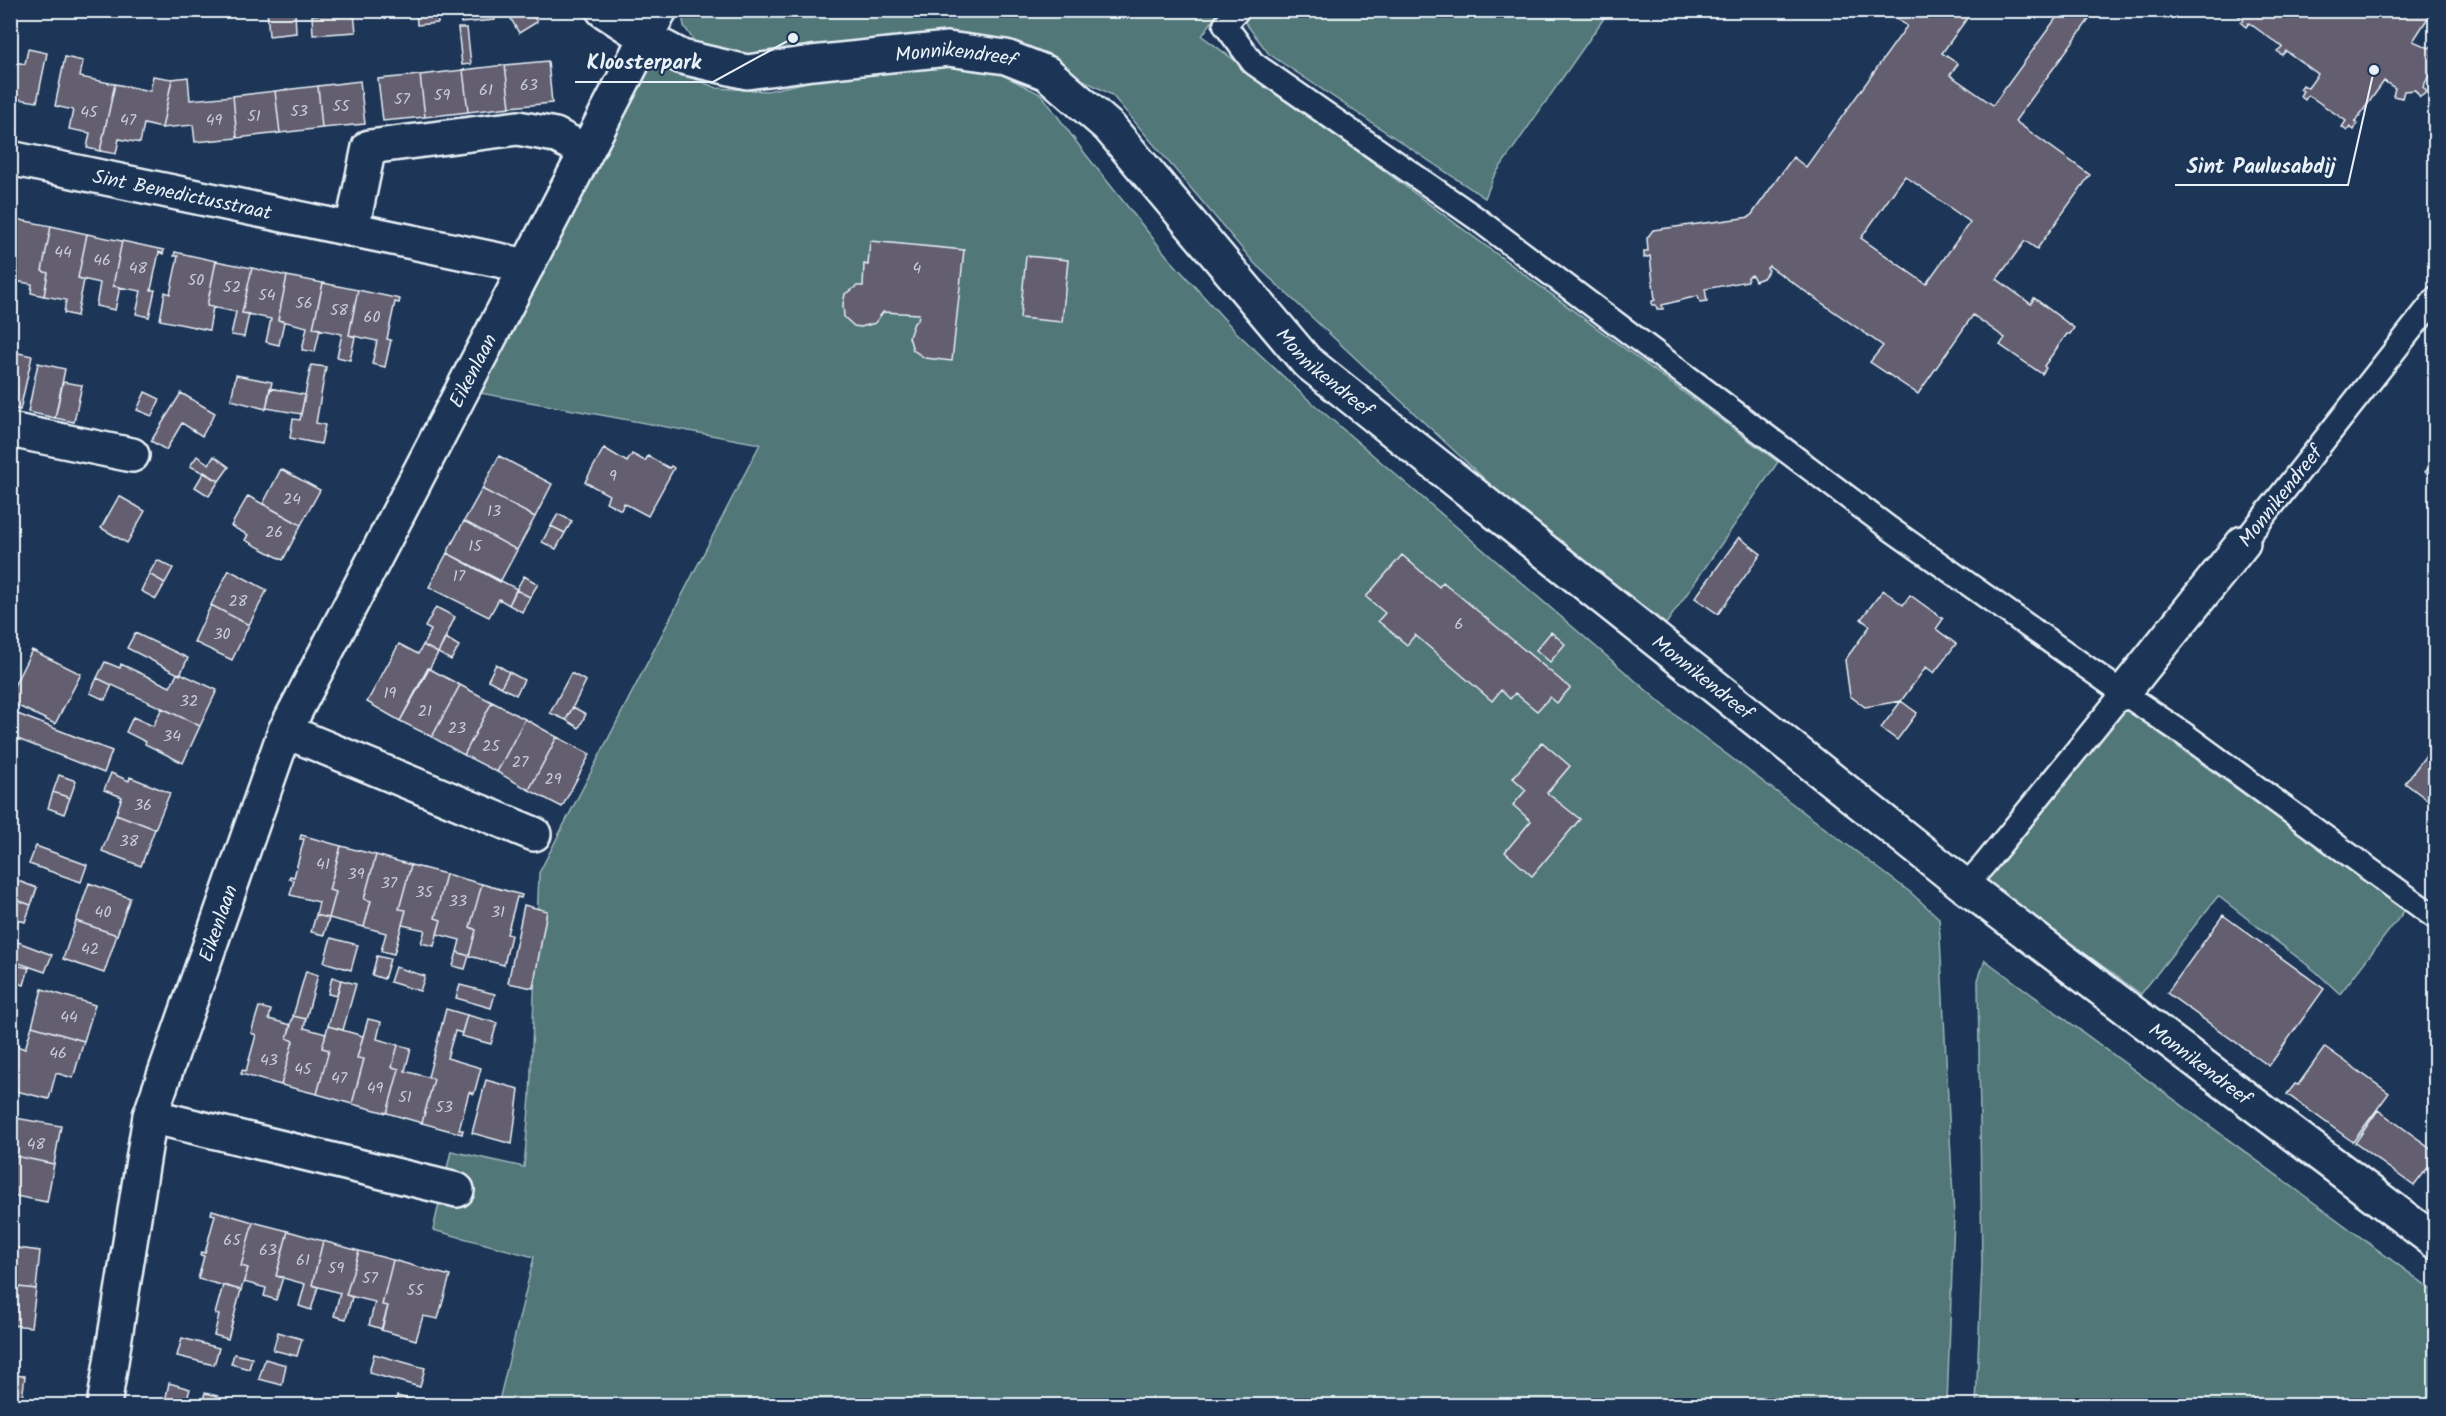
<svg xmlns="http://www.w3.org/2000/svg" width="2446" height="1416" viewBox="0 0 2446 1416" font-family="Kalam,sans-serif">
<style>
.green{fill:#517779;stroke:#9cb4b8;stroke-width:1.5}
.building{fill:#635f71;stroke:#e8f1f8;stroke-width:1.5;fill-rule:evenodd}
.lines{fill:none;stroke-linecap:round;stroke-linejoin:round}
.lane-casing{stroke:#e8f1f8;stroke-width:27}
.street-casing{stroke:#e8f1f8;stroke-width:38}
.lane{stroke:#1d3557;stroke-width:22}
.street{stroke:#1d3557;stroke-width:33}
.labels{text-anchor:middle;stroke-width:4.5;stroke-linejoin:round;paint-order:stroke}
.number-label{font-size:16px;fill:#c7ccd6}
.street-label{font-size:20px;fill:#e8f1f8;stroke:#1d3557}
.leader{fill:none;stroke:#e8f1f8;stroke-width:2}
.callout-dot{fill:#e8f1f8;stroke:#1d3557;stroke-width:2}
.callout-label{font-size:21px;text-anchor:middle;font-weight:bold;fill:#e8f1f8;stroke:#1d3557;stroke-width:4.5;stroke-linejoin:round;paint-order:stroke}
</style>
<rect width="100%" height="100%" fill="#1d3557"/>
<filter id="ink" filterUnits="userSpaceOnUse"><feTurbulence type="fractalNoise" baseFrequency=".0167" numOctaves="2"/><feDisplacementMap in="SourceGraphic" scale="12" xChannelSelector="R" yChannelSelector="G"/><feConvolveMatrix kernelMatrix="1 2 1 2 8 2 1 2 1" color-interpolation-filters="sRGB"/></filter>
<g filter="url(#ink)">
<!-- green -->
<path class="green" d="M688,10L1219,11L1202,36L1778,462L1666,624L1494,488L1255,264L1112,95L1031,52L989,40L916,35L856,42L762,61L696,44L684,26L682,15H689Z
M1253,11L1609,10V11L1494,176L1485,198L1269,54L1244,21Z
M640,57L717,88L767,91L890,64H951L999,73L1042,95L1083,151L1167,256L1236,332L1302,394L1681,720L1910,892L1939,918L1954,1217L1947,1405H498L534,1257L433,1230L451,1151L524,1167L530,1097L539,873L760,444L469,391Z
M2124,708L2405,910L2340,994L2315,971L2218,896L2141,994L1984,880Z
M1985,960L2435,1292V1405H1976L1982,1264L1978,980Z"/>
<!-- building -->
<path class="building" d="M267,10H295L296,33L269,36Z
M416,10H437L438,23L417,25Z
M460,10H498V11L495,12V20L461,23Z
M506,10H529L537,22L519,33Z
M1885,10H1973L1942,53L1958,64L1950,75L1993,105L2062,10H2096L2015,121L2090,175L2037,249L2025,241L1997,279L2031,304L2034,298L2074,328L2070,334H2067L2044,366L2046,368L2042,374L2000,345L2005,338L1973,315L1918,394L1870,362L1883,346L1769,266L1767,268L1769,270L1763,278L1755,281L1752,275L1748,277V281L1705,289L1707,301L1700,302L1698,296L1662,305L1663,309H1657L1656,305H1652V301L1655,300L1650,256L1644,258V251H1648L1647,238L1653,230L1750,217L1793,157L1806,167L1907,26ZM1905,176L1970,222L1926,284L1861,238Z
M2231,10H2433L2413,41L2429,48L2433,45L2436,50L2432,54L2436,75L2430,74L2423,87L2427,92L2420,97L2415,90L2404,91L2402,98L2393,96L2395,88L2384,81L2355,122L2357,124L2354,130L2350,127L2347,131L2342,127L2346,121L2308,95L2305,100L2300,96L2303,91L2300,89L2303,85L2308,88L2318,74L2286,51L2282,55L2277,51L2282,47L2249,23L2246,27L2241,23L2244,20Z
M354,13L356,32L313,35L312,15Z
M458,28H467L471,64L462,65Z
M28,49L47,53L37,102L19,99L15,117L10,116V61L25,64Z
M65,57L83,61L80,77L115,84L100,151L87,148L90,133L69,129L73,110L55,106Z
M548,61L552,103L510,107L505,65Z
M505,65L510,107L468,112L463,70Z
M463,70L468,112L425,117L420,75Z
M420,75L425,117L383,121L378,79Z
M153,76L172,79L162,128L144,124L140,143L119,139L116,154L100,151L115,84L150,91Z
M188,77L190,100L233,96L237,138L195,142L193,125L162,128L172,79Z
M360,81L365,124L322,128L318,86Z
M318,86L322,128L280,133L275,91Z
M275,91L280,133L237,138L233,96Z
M10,218L51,226L42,271L48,273L44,296L31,293L32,284L10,280V236L13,222L10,221Z
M51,226L87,234L78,278L84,280L77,316L64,313L66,300L44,296L48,273L42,271Z
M87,234L122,241L113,286L120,287L115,310L96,306L100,283L78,278Z
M122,241L164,250L163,254L159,252L151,290H155L149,317L136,314L141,291L113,286Z
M870,241L964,250L952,361L925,358L913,350L909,337L914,323L918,320L919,314L883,312L875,323L861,327L854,326L844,317L843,304L845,294L857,286H863L864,264L868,265Z
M175,252L216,261L207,306L213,307L209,330L160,320L165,292L170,294L178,256H174Z
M1026,256L1068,260L1062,322L1020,318Z
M216,261L252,268L242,313L249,314L244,337L231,335L236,312L207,306Z
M252,268L287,276L278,320L284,322L279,345L266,342L271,319L242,313Z
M287,276L323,283L313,328L320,329L315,352L302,350L307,327L278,320Z
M323,283L358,290L349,335L355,337L350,360L337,357L342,334L313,328Z
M358,290L400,299L399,303L395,302L387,339L391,340L385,367L372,364L377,341L349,335Z
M10,351L32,356L20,410L10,408Z
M38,363L65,369L55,418L28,412Z
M311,365L326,367L316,423L325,425L321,444L290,438L293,419L300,420Z
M236,375L272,382L266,409L231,400Z
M63,382L82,385L74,422L55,418Z
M270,388L305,395L301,414L267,408L266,409Z
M145,392L160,399L152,416L137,410Z
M181,393L215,413L202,436L182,423L166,450L151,441Z
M604,448L627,462L632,454L645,461L648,456L669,468L671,466L674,468L648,516L624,503L621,510L606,502L609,495L585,482Z
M197,456L209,464L214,456L229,467L219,481L190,466Z
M499,456L552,484L535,517L482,489Z
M2436,460V480L2425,472Z
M281,469L320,490L301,525L263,504Z
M204,472L219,481L209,496L195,487Z
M482,489L535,517L517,550L464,521Z
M119,496L145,511L127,543L101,528Z
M248,496L301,525L283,560L245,540L248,535L231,526Z
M558,514L572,521L565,533L551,526Z
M464,521L517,550L500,582L447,553Z
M551,526L565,533L556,549L542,542Z
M1739,537L1761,554L1718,614L1695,598Z
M447,553L517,589L509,605L499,599L489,617L429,587Z
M1402,555L1439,587L1443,582L1570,688L1557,703L1550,697L1537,711L1515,693L1510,699L1501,690L1492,701L1415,635L1407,645L1378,621L1385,613L1366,597Z
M157,560L173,568L165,583L149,574Z
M229,570L267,590L249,625L211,605Z
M149,574L165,583L156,599L141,591Z
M524,576L538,584L530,597L516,590Z
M516,590L530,597L522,612L509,605Z
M1883,590L1903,605L1910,595L1943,619L1936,629L1956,644L1934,673L1926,667L1901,701L1865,707L1850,696L1845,660L1870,626L1861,619Z
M211,605L249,625L232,660L194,642Z
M436,607L455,617L438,653L423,645L431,630L425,627Z
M1551,632L1565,644L1550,662L1536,650Z
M135,633L188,658L180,675L127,648Z
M446,638L459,646L451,660L438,653Z
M399,644L418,654L423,645L438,653L400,721L367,702Z
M32,650L81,674L55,724L10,702V694Z
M105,662L120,668L121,664L170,687L177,674L180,673L217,690L200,726L97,678Z
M496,664L509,672L501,687L488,680Z
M428,668L460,685L432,737L400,721Z
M509,672L524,680L516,695L501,687Z
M571,673L586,681L566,720L550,713Z
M97,678L112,685L105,700L90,693Z
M460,685L492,702L464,755L432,737Z
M1901,701L1917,713L1897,740L1881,728Z
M492,702L525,719L497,772L464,755Z
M573,707L586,714L579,728L566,720Z
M162,708L200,726L183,763L145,744L146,742L126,732L133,717L153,726Z
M10,711L112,751L104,773L10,736Z
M525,719L557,737L529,790L497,772Z
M557,737L590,754L562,807L529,790Z
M1542,742L1570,766L1547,793L1580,819L1532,876L1505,852L1531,821L1513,805L1526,790L1513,778Z
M2436,742V806L2405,783Z
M111,773L129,781L130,777L170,793L155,829L116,814L122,797L104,790Z
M59,775L76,781L70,798L53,792Z
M53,792L70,798L64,814L48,808Z
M116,814L155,829L141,866L102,851Z
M301,835L341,846L329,890L336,892L329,918L316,915L319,902L290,895L294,880L289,879L290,876L294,877L304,839H300Z
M36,846L87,865L81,882L29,864Z
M341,846L376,855L364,899L371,901L364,927L329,918L336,892L329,890Z
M376,855L411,865L399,909L406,910L394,954L381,951L386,933L364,927L371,901L364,899Z
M411,865L446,874L435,918L441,920L434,946L421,943L425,930L402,925L406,910L399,909Z
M446,874L482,884L470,927L476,930L469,956L457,952L460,940L437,934L441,920L435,918Z
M10,878L37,888L31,905L10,898Z
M89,883L130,898L117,935L76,921Z
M482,884L522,895L521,898L517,897L507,934L511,935L504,965L469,956L476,930L470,927Z
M14,899L31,905L25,922L10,917Z
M524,905L547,911L533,988L508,983Z
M316,915L329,918L324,935L311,932Z
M2223,915L2324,989L2269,1066L2167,993Z
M76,921L117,935L104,973L63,959Z
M331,938L358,945L351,970L324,962Z
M10,939L52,955L45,972L10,960Z
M457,952L469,956L465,969L453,966Z
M377,956L390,959L384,979L372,975Z
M10,964L29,968L24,985L10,981Z
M395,967L425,976L420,991L390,982Z
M306,971L318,975L306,1019L293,1016Z
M332,977L341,980L337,996L328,994Z
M341,980L356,984L343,1030L328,1026Z
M460,985L495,994L491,1008L456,998Z
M42,989L95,1005L84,1041L32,1026Z
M259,1007L271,1010L269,1019L291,1025L287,1038L293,1041L281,1085L241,1074L242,1070L246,1071L256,1035L251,1033Z
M446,1009L467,1015L462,1033L455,1031L447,1058L481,1068L474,1094L469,1092L459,1130H463L462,1134L422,1123L434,1079L428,1077Z
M467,1015L497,1023L491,1044L461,1036Z
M293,1016L306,1019L304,1028L326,1034L322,1048L329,1050L317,1094L281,1085L293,1041L287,1038Z
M368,1019L381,1022L377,1039L398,1045L392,1067L399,1069L387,1113L352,1104L364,1059L357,1058Z
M32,1026L84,1041L73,1078L56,1073L49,1099L16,1091L17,1088L10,1086V1057L14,1045L25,1049Z
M328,1026L363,1036L357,1058L364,1059L352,1104L317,1094L329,1050L322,1048Z
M398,1045L411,1048L405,1071L434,1079L422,1123L387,1113L399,1069L392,1067Z
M2325,1047L2389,1093L2353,1142L2287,1094L2295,1084L2298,1085Z
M486,1080L519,1089L512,1144L472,1133Z
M2378,1110L2436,1152V1157L2414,1186L2355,1143Z
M10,1117L61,1126L54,1164L10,1155Z
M10,1155L54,1164L47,1202L10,1195Z
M212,1210L253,1222L241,1266L248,1268L241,1290L198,1279L204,1256L200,1255L201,1252L205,1253L215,1215L211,1214Z
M253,1222L288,1231L276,1276L283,1277L276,1300L264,1296L266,1288L244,1282L248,1268L241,1266Z
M288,1231L323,1241L312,1285L318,1287L311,1310L299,1306L305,1284L276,1276Z
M323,1241L359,1251L346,1295L352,1297L346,1319L334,1316L340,1293L312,1285Z
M10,1247L40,1251L36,1289L10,1286Z
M359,1251L393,1260L382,1305L388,1306L382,1329L369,1325L375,1302L346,1295Z
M393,1260L450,1276L438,1319L423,1316L416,1340L381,1330L388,1306L382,1305Z
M223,1285L241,1290L228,1339L214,1335L219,1315L215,1314Z
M10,1286L36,1289L31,1327L10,1325Z
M278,1332L302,1339L297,1356L273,1350Z
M182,1338L219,1348L214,1365L177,1356Z
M234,1354L252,1358L249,1369L231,1364Z
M374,1354L425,1368L420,1387L369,1373Z
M265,1359L286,1365L282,1385L259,1379Z
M10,1375L25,1376L21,1406H10Z
M169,1383L190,1389L185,1406H164Z
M205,1393L218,1396L215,1405L219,1406H201Z
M397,1396L421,1402L420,1406H394Z"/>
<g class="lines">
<defs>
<g id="lane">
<path d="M1238,10L1225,25L1253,63L1476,218L1889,528L2123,693L1984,865L1965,886"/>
<path id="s1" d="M2243,543L2436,298"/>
<path d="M2123,693L2184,734L2436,918"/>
</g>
<g id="street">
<path id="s2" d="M603,10L646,38L682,57L747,72L812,63L948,49L1006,57L1047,73L1109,127L1306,361L1965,886L2436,1242"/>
<path id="s3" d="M10,158L527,266"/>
<path d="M352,229L369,147L518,128L555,135L586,151"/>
<path d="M10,430L132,455"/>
<path d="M2123,693L2243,543"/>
<path d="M285,731L534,834"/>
<path d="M150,1116L457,1190"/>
<path id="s4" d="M104,1406L150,1116L285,731L660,10"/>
</g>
</defs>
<!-- lane casing -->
<use href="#lane" class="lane-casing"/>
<!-- street casing -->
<use href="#street" class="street-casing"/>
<!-- lane -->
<use href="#lane" class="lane"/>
<!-- street -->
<use href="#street" class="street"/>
</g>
</g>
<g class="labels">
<!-- number labels -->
<g class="number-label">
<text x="529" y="90">63</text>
<text x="486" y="95">61</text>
<text x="442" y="100">59</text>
<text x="402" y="104">57</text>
<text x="341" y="111">55</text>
<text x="299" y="116">53</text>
<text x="89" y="117">45</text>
<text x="254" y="121">51</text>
<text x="128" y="125">47</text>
<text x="214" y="125">49</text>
<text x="63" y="257">44</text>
<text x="102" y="265">46</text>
<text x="138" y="273">48</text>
<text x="917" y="273">4</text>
<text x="196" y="285">50</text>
<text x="232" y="292">52</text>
<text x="267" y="300">54</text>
<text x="304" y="308">56</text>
<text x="339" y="315">58</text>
<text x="372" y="322">60</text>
<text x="613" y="481">9</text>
<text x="292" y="504">24</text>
<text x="494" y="516">13</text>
<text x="274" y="537">26</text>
<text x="475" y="551">15</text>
<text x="459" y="581">17</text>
<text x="238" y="606">28</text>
<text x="1459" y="629">6</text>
<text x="222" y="639">30</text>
<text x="390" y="698">19</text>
<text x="189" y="706">32</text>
<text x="425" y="716">21</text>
<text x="457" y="733">23</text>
<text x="172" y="741">34</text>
<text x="491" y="751">25</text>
<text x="520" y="767">27</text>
<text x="553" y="784">29</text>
<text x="143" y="810">36</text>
<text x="129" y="846">38</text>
<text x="323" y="869">41</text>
<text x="356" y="879">39</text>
<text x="389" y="888">37</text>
<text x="424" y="897">35</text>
<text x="458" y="906">33</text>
<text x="103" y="917">40</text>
<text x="498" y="917">31</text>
<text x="90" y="954">42</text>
<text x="69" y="1022">44</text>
<text x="58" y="1058">46</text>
<text x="269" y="1065">43</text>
<text x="303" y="1074">45</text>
<text x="339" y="1083">47</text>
<text x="375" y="1093">49</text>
<text x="405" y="1102">51</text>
<text x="444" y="1112">53</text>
<text x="36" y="1149">48</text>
<text x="232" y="1245">65</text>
<text x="268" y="1255">63</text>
<text x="303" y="1265">61</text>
<text x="336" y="1273">59</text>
<text x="370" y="1283">57</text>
<text x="415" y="1295">55</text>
</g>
<!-- street labels -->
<g class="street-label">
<text dy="7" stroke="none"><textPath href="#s2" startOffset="369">Monnikendreef</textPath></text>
<text dy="7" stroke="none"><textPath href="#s3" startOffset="176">Sint Benedictusstraat</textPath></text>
<text dy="7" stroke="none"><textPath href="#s2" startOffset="873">Monnikendreef</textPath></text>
<text dy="7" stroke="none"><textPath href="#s4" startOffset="1108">Eikenlaan</textPath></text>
<text dy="7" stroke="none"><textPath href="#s1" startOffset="60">Monnikendreef</textPath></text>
<text dy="7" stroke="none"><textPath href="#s2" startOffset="1359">Monnikendreef</textPath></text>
<text dy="7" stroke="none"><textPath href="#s4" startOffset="498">Eikenlaan</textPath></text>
<text dy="7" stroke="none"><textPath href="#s2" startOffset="1989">Monnikendreef</textPath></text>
</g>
</g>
<!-- callouts -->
<path class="leader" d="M793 38L713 82H575M2374 70L2348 185H2175"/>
<g class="callout-dot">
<circle cx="793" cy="38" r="6"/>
<circle cx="2374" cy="70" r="6"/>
</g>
<g class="callout-label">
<text x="644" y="69">Kloosterpark</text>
<text x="2261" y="173">Sint Paulusabdij</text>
</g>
<!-- margin -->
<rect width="2446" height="1416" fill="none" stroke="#1d3557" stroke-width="36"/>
<rect x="18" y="18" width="2410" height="1380" fill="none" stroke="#e8f1f8" stroke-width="2" filter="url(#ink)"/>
</svg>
